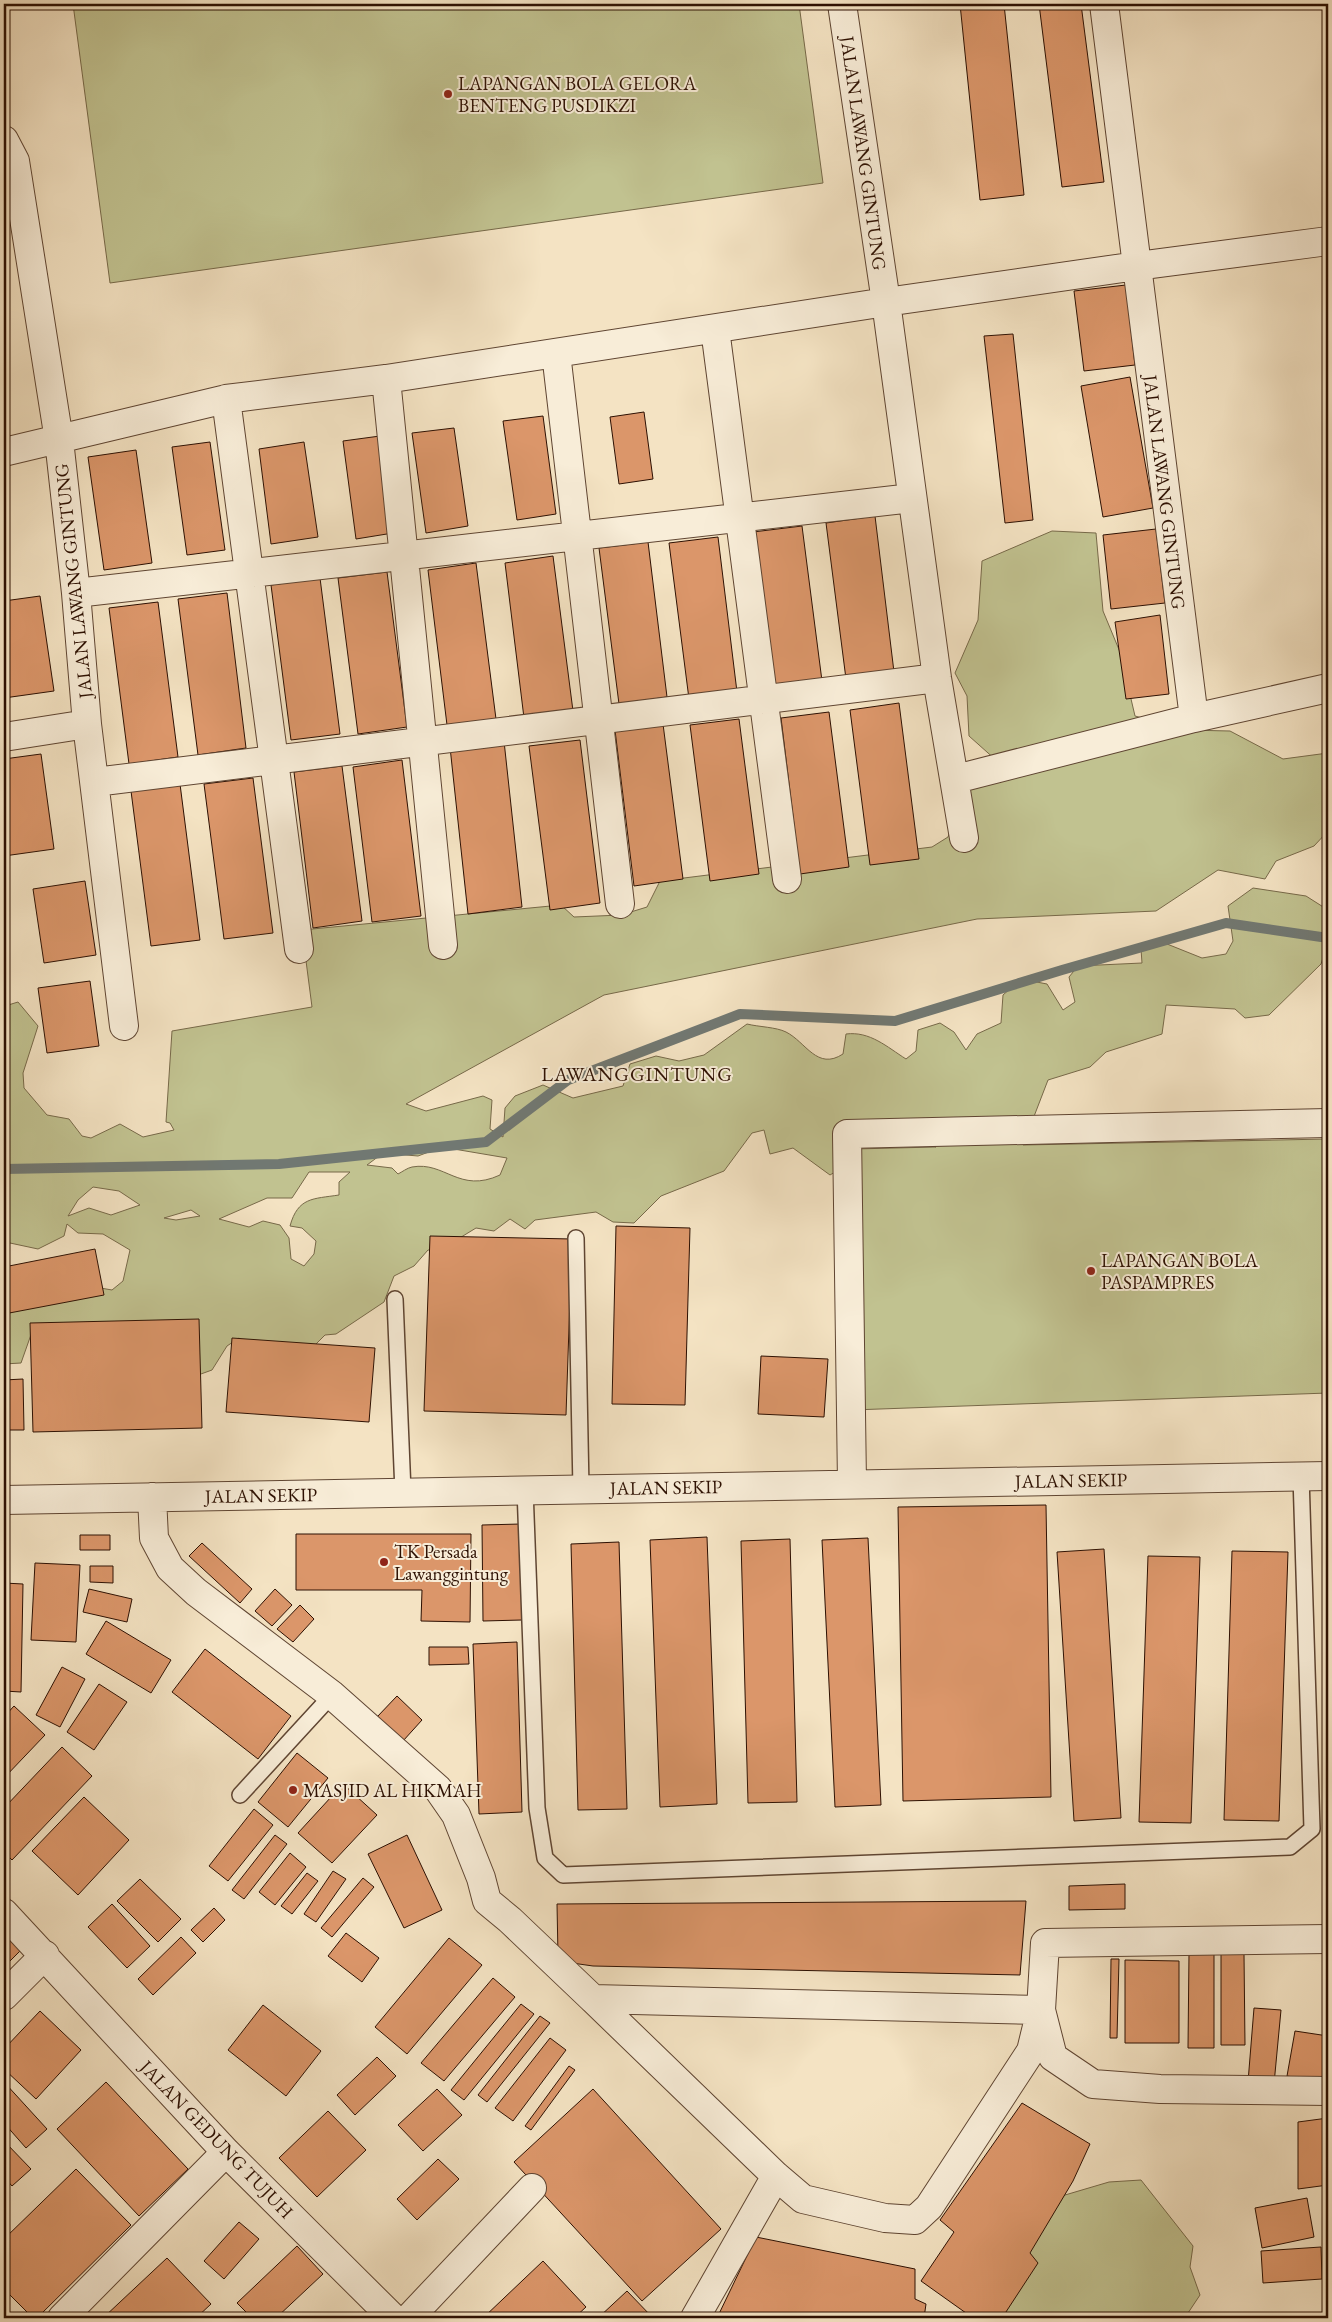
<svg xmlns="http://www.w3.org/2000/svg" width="1332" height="2322" viewBox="0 0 1332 2322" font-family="'EB Garamond',serif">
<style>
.green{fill:#c1c290;stroke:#776949;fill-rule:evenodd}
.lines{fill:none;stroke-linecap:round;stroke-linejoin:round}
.stream{stroke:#717872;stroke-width:10}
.building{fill:#db966a;stroke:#2d1002}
.service-casing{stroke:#5f4532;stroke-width:18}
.minor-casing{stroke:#5f4532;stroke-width:30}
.service{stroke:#f8edd8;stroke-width:15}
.minor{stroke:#f8edd8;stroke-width:28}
.poi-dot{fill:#8f2418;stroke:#f8edd8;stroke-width:2}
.labels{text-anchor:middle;stroke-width:4;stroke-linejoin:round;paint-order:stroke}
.poi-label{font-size:19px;fill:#2d1002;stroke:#f8edd8;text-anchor:start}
.street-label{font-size:19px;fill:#2d1002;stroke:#f8edd8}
.neighbourhood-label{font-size:20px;letter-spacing:1px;fill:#2d1002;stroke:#f8edd8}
</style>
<rect width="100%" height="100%" fill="#f4e3c3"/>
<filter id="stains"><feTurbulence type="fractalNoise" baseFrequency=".004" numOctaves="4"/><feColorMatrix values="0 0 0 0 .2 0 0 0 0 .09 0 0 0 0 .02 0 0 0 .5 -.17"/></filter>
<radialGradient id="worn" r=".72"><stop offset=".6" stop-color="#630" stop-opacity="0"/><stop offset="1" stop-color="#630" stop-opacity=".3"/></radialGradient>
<!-- green -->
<path class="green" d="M73,4H799L823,183L110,283Z
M1052,531L1096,533L1103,611L1120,652L1135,716L1185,730L1230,731L1283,759L1328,753V831L1314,846L1276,861L1265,879L1218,870L1156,911L977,919L604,995L406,1104L426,1111L483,1096L492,1100L490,1129L503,1137L505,1108L515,1096L543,1085L573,1098L623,1086L630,1064L656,1056L679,1061L704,1055L747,1024C759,1027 776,1027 786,1032C806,1042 817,1071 843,1054L846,1034C870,1031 887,1047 906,1059L916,1051L918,1030L940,1023L954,1032L966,1050L977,1034L1001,1023L1003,995L1021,979L1047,984L1063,1010L1075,1002L1069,977L1078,966L1142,963L1141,949L1162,942L1202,958L1226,954L1233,941L1228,906L1253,888L1306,896L1328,910V942L1321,964L1269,1015L1245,1018L1235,1009L1166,1005L1162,1034L1106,1052L1090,1067L1048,1080L1023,1145L1328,1139V1393L852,1410L854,1149L936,1147L886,1126L851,1128L845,1166L830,1175L793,1148L770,1154L764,1130L752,1133L724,1171L661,1196L634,1223L613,1222L596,1212L535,1220L525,1229L510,1219L494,1231L476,1228L440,1250H428L414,1266L394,1276L384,1302L336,1334L325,1335L301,1359L258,1354L239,1338L227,1346L212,1370L187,1379L33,1329L21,1363L4,1364V1306H20L89,1286L112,1290L123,1281L130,1250L103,1234L78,1233L67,1224L64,1236L38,1249L10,1243L4,1245V982L5,1006L18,1002L38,1026L23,1073L24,1088L47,1115L69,1119L82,1136L91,1138L120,1124L143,1137L174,1130L170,1123L166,1122L172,1031L312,1007L302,930L561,905L574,917L621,915L647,907L660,881L932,847L948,837L955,818L945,792L1006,769L969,736L967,696L955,673L978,620L982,561ZM442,1147L507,1158L500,1175C459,1194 445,1161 412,1167C407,1168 402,1172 398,1174L392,1168L367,1165L383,1153L418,1156ZM309,1172H350L339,1182V1195C313,1199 298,1197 290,1226L302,1228L316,1241L314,1254L304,1266L291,1259L289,1238L280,1225L263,1221L249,1227L219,1219L267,1198H292ZM93,1187L119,1191L140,1205L111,1215L89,1208L68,1216L78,1200ZM191,1210L200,1216L176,1220L164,1218Z
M1141,2180L1193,2246L1190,2267L1200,2295L1186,2316L1178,2318H959L1010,2268L1041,2211L1065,2195L1109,2182Z"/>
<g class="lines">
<!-- stream -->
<path class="stream" d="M4,1169L279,1164L486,1142L568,1080L740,1014L895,1021L1062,970L1226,923L1328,938"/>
</g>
<!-- building -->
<path class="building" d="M960,4H1004L1024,195L980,200Z
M1039,4H1081L1104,182L1062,187Z
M1126,285L1135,365L1084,371L1074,291Z
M1013,334L1033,520L1005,523L984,336Z
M1130,377L1153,508L1103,517L1081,386Z
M644,412L653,479L619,484L610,417Z
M543,416L556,514L517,520L503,421Z
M454,428L468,526L426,533L412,433Z
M380,436L393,533L356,539L343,441Z
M210,442L225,550L187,555L172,447Z
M304,442L318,537L271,544L259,449Z
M136,450L152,563L104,570L88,457Z
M875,516L894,672L846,679L826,523Z
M802,526L822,681L773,688L753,532Z
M1156,529L1165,603L1111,609L1103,535Z
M718,537L737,692L689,699L669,543Z
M648,542L667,697L619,704L599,548Z
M553,556L573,711L524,718L505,563Z
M476,563L496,719L447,725L428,570Z
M387,572L407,727L358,734L338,578Z
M320,578L340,734L291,740L271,585Z
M227,593L246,748L198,755L178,599Z
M40,596L54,691L4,698V601Z
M158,602L178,757L129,764L109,608Z
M1160,615L1169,694L1126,699L1115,622Z
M899,703L919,859L870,865L850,710Z
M829,712L849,867L800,874L781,718Z
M739,719L759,874L710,881L690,725Z
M663,724L683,879L634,886L615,730Z
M580,740L600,903L550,910L529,746Z
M504,741L522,907L468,914L450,747Z
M41,754L54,849L4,856V759Z
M402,760L421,916L372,922L353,767Z
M342,766L362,921L313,928L294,772Z
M253,778L273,933L224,939L204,784Z
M180,784L200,940L151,946L131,791Z
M85,881L96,955L44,963L33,889Z
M90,981L99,1046L47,1053L38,988Z
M616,1226L690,1228L685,1405L612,1404Z
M430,1236L572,1239L566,1415L424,1411Z
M95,1249L104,1295L4,1314V1267Z
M199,1319L202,1428L33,1432L30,1323Z
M232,1338L375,1348L369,1422L226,1412Z
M761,1356L828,1359L824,1417L758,1414Z
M23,1379L24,1430H4V1380Z
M1046,1505L1051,1797L903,1801L898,1507Z
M521,1524L522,1620L483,1621L482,1525Z
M296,1534H471L470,1622L421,1621L422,1590H296Z
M80,1535H110V1550H80Z
M707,1537L717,1804L660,1807L650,1540Z
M868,1538L881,1805L835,1807L822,1540Z
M790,1539L797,1802L748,1803L741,1541Z
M619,1542L627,1809L578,1810L571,1544Z
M202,1543L252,1589L240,1603L189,1556Z
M1104,1549L1121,1818L1074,1821L1057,1552Z
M1232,1551L1288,1552L1279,1821L1224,1820Z
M1148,1556L1200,1557L1191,1823L1139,1822Z
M35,1563L80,1565L76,1642L31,1640Z
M90,1566H113V1583L90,1582Z
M4,1583L23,1584L21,1692L4,1691Z
M89,1589L132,1599L127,1622L83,1612Z
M275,1589L292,1605L272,1626L255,1611Z
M300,1605L314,1619L293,1642L277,1629Z
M106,1621L171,1660L151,1693L86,1654Z
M517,1642L522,1812L479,1814L473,1644Z
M429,1647H468L469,1664L429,1665Z
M205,1649L291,1716L258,1759L172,1692Z
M62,1667L85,1679L60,1727L36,1715Z
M99,1684L127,1702L94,1750L67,1732Z
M397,1696L422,1720L403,1741L377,1717Z
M14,1706L45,1735L4,1778V1717Z
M62,1747L92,1776L12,1860L4,1852V1808Z
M297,1753L328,1778L288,1827L258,1802Z
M343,1784L377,1815L332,1863L298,1833Z
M84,1797L129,1840L78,1895L32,1851Z
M254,1809L273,1825L228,1881L209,1866Z
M275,1835L287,1844L244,1899L232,1890Z
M407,1835L442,1910L404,1928L368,1854Z
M290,1853L306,1867L275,1905L259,1892Z
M333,1871L346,1879L316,1922L304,1914Z
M307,1873L318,1881L292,1914L281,1906Z
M363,1878L374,1887L332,1937L321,1928Z
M140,1879L181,1919L158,1942L117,1901Z
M1125,1884V1909L1069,1910V1886Z
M1026,1901L1020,1975L593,1966L572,1963L558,1956L557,1904Z
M112,1904L150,1946L127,1968L88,1927Z
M214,1908L225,1920L203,1942L191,1930Z
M4,1930L22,1949L4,1967Z
M346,1933L379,1958L362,1982L328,1956Z
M181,1937L196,1953L153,1995L138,1979Z
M449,1938L482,1965L407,2054L375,2027Z
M1214,1952V2048H1188L1189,1953Z
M1221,1954H1244L1245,2045H1221Z
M1111,1959H1119L1117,2038H1110Z
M1125,1960L1179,1961V2043H1125Z
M493,1978L515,1997L444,2081L421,2063Z
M521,2004L534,2014L464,2100L451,2090Z
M263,2005L321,2051L286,2096L228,2050Z
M1254,2008L1281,2010L1274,2084L1248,2082Z
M40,2011L81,2050L36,2099L4,2069V2049Z
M540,2016L550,2023L487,2102L478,2095Z
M1295,2031L1328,2036V2064L1325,2082L1287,2076Z
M550,2038L566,2050L513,2121L495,2108Z
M377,2057L396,2076L355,2115L337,2095Z
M569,2066L575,2070L531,2130L525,2126Z
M4,2082L47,2129L26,2148L4,2123Z
M106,2082L188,2169L139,2216L57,2129Z
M437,2089L462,2115L423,2151L398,2125Z
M593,2089L721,2229L642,2301L514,2162Z
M1022,2103L1090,2144L1073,2181L1030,2253L1038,2263L1002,2318H973L921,2281L954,2232L940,2220Z
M328,2111L366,2150L317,2197L279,2158Z
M1328,2118V2185L1298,2189V2122Z
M4,2141L31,2169L12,2186L4,2177Z
M438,2159L459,2179L417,2220L397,2199Z
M76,2169L131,2225L37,2318H33L4,2289V2239Z
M1307,2198L1314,2237L1262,2248L1255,2208Z
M239,2222L259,2239L224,2279L204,2261Z
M756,2237L915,2269V2299L926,2304L924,2318H717Z
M297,2246L323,2274L276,2318H252L237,2303Z
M1321,2247L1322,2279L1263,2283L1261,2251Z
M167,2258L211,2304L196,2318H103Z
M543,2261L586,2307L574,2318H483Z
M627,2291L653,2318H598Z"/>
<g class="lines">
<defs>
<path id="service" d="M576,1238L581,1489
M395,1299L403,1492
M525,1489L537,1808L545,1858L563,1875L1290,1847L1312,1829L1301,1476
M240,1795L332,1695"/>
<path id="minor" d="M842,4L886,302L937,678L964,838
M4,140L15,161L59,440L76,593L87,724L124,1026
M715,329L787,879
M556,353L620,904
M386,379L443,945
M226,399L299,949
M4,452L226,399L386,379L886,302L1137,266L1328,241
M76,593L912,498
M1194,718L1328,688
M4,737L87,724
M956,779L1194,718L1104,4
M95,782L937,678
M852,1483L847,1134L1328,1123
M152,1497L154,1538L170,1568L196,1592L332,1695L438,1789L456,1815L481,1878L487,1901L510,1920L593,1999
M4,1500L1328,1476
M4,1913L226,2152L393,2318
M1328,1939L1045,1943L1041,2010L1053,2057L1093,2084L1160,2089L1328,2091
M4,1996L45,1955
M593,1999L1041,2010L1031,2051L929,2207L915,2220L885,2218L803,2199L776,2176Z
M62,2318L226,2152
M409,2318L532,2188
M695,2318L776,2176"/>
</defs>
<!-- service casing -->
<use href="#service" class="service-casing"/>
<!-- minor casing -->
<use href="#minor" class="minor-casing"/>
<!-- service -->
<use href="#service" class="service"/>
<!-- minor -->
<use href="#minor" class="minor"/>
</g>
<!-- markers -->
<g class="poi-dot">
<circle cx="448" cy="94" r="5"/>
<circle cx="1091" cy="1271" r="5"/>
<circle cx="384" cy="1562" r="5"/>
<circle cx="293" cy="1790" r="5"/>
</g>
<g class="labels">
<!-- poi labels -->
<g class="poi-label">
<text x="458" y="90">LAPANGAN BOLA GELORA<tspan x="458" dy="22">BENTENG PUSDIKZI</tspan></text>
<text x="1101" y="1267">LAPANGAN BOLA<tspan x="1101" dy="22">PASPAMPRES</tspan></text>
<text x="394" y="1558">TK Persada<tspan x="394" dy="22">Lawanggintung</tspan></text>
<text x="303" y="1797">MASJID AL HIKMAH</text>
</g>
<!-- street labels -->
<g class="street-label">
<text transform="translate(864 153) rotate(82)" y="7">JALAN LAWANG GINTUNG</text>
<text transform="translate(1165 492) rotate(83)" y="7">JALAN LAWANG GINTUNG</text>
<text transform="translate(73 581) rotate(-96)" y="7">JALAN LAWANG GINTUNG</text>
<text transform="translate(1071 1480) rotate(-1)" y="7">JALAN SEKIP</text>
<text transform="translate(666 1487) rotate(-1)" y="7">JALAN SEKIP</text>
<text transform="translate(261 1495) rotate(-1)" y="7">JALAN SEKIP</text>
<text transform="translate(217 2139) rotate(46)" y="7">JALAN GEDUNG TUJUH</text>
</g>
<!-- neighbourhood labels -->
<g class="neighbourhood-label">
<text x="637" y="1081">LAWANGGINTUNG</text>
</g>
</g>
<!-- margin -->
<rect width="1332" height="2322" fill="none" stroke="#f4e3c3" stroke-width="20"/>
<rect x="5" y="5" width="1322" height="2312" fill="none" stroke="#2d1002" stroke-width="2.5"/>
<rect x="10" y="10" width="1312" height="2302" fill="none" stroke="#2d1002"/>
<rect width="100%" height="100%" filter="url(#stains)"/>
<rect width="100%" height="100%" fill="url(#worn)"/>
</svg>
